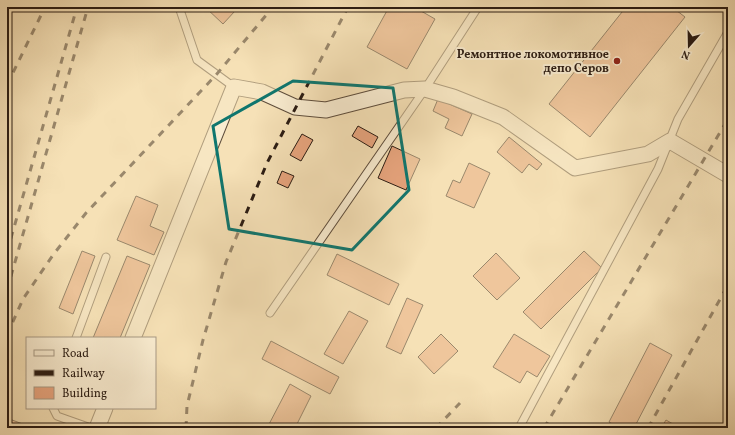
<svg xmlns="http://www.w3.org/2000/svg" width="735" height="435" viewBox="0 0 735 435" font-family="Vollkorn,serif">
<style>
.building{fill:#e7a47d;stroke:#2b1c13}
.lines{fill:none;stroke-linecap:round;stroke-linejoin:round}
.lane-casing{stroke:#5e4d3c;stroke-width:9}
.street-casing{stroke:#5e4d3c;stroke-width:17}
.lane{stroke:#f9ecd0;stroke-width:7}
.street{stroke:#f9ecd0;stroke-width:15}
.rail{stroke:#2b1c13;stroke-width:3;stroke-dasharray:7 7;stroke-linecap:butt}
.marked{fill:none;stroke:#0f766e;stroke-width:3;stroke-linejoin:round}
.poi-dot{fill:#8f2418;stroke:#f9ecd0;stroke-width:1.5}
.labels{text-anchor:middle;stroke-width:4;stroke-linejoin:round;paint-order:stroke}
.poi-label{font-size:12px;font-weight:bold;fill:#2b1c13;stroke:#f9ecd0;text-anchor:end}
</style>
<rect width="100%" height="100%" fill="#f6e1b7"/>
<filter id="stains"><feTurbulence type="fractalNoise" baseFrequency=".005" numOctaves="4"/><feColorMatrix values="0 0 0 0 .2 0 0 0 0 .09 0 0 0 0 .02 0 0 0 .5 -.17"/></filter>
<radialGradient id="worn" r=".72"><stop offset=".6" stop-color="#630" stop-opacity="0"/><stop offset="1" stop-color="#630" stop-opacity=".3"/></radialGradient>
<!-- building -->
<path class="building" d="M205,7H231L235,11L223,24Z
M389,7H414L435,19L407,69L367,47Z
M626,7H672L685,17L590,137L549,104Z
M438,99L472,114L462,136L445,128L449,119L433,111Z
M358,126L378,137L372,148L352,136Z
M302,134L313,140L301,161L290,155Z
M509,137L542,164L537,170L529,164L522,173L497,152Z
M392,146L420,159L406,190L378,178Z
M469,163L490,173L474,208L446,196L453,180L460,183Z
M282,171L294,176L288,188L277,183Z
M136,196L158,205L150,226L164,232L154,255L117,240Z
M82,251L95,256L73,314L59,308Z
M584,251L602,268L541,329L523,312Z
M496,253L520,278L497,300L473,276Z
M337,254L399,284L389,305L327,275Z
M127,256L150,265L120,338H93Z
M407,298L423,305L401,354L386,347Z
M349,311L368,321L343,364L324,354Z
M441,334L458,351L434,374L418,357Z
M514,334L550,356L537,377L527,371L520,383L493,367Z
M271,341L339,377L330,394L262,359Z
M650,343L672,355L634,428H620L609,422Z
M290,384L311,396L295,428H267Z
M7,418L33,428H7Z
M666,420L680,428H661Z"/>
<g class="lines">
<defs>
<path id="lane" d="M179,7L197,60L234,87
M270,313L425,89L478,7
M76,338L106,257
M53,408L57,416L91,428
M519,428L658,169L678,119L728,32"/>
<path id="street" d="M133,338L234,87L262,92L295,107L326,110L404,90L425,89L453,97L503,117L575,168L648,154L670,141L728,175
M97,428L105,408"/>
</defs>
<!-- lane casing -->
<use href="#lane" class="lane-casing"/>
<!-- street casing -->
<use href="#street" class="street-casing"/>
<!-- lane -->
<use href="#lane" class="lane"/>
<!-- street -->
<use href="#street" class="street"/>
<!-- rail -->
<path class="rail" d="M7,85L45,7
M7,252L77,7
M7,290L88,7
M7,335L23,299L53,255L86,213L216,75L273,7
M186,428L187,406L203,340L226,262L267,163L348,7
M436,428L460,403
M544,428L728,119
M648,428L728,285"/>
</g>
<!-- marked area -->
<path d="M0 0H735V435H0ZM293,81L393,88L409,190L352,250L229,229L213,126Z" fill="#f6e1b7" fill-opacity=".55" fill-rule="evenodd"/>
<path class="marked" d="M293,81L393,88L409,190L352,250L229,229L213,126Z"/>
<!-- markers -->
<circle class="poi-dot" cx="617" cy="61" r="4"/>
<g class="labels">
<!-- poi labels -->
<g class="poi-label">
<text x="609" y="58">Ремонтное локомотивное<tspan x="609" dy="14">депо Серов</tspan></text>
</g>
</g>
<!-- margin -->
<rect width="735" height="435" fill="none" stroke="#f6e1b7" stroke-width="24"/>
<rect x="8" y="8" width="719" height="419" fill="none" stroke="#2b1c13" stroke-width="2"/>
<rect x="12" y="12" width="711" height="411" fill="none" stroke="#2b1c13"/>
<!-- legend -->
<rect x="26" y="337" width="130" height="72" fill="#f9ecd0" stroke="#a79984"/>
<rect x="34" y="350" width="20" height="6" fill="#f9ecd0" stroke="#a79984"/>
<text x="62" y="357" font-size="12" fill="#2b1c13">Road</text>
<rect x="34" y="370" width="20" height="6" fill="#2b1c13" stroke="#a79984"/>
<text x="62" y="377" font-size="12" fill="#2b1c13">Railway</text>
<rect x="34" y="387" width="20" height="12" fill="#e7a47d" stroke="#a79984"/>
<text x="62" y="397" font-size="12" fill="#2b1c13">Building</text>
<!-- north arrow -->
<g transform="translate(689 46) rotate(200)" stroke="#f9ecd0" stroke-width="3" paint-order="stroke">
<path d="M0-3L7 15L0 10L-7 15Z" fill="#2b1c13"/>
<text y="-6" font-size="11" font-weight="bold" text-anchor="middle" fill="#2b1c13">N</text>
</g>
<rect width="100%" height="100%" filter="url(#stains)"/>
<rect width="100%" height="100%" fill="url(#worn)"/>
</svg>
